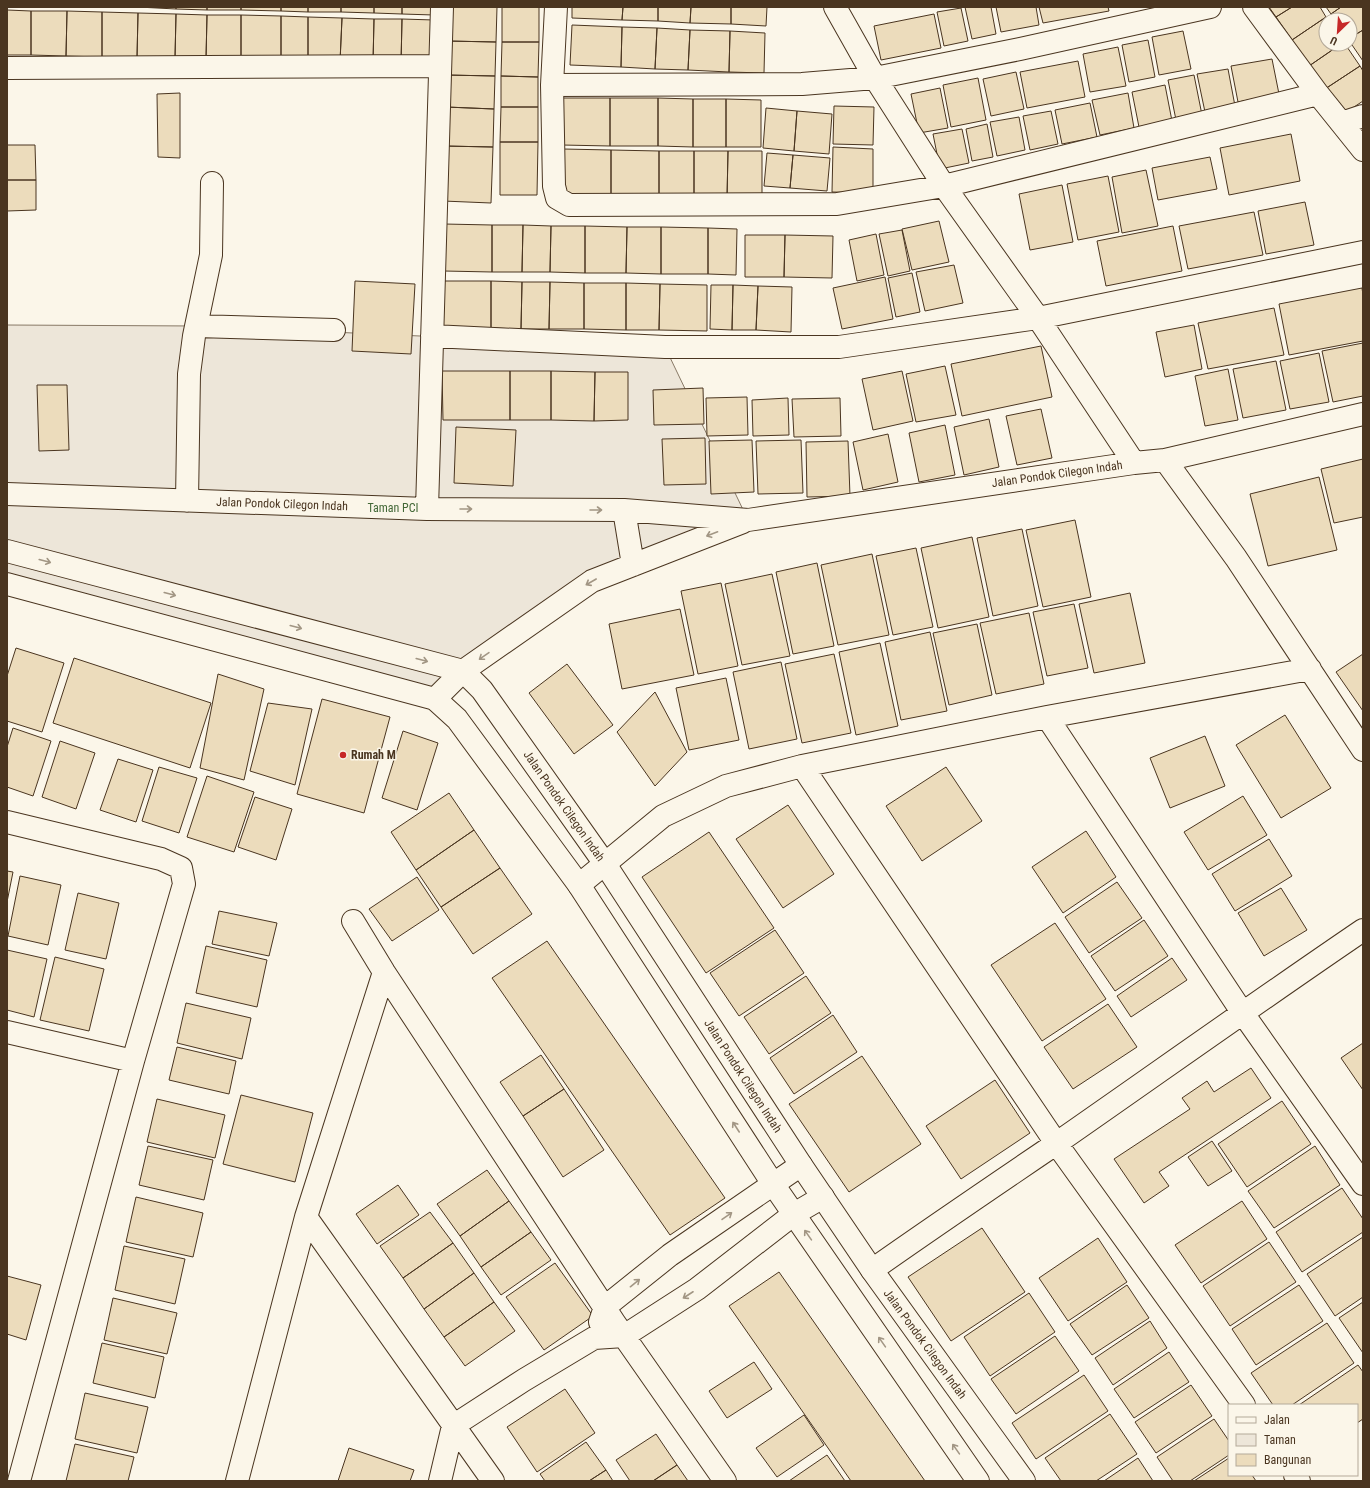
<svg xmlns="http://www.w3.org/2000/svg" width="1370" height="1488" viewBox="0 0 1370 1488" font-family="'Roboto Condensed',sans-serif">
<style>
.green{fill:#ede6d9;stroke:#887966}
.building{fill:#ecdcbc;stroke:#4a3520}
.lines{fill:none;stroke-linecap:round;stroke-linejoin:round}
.minor-casing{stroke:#4a3520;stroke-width:24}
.tertiary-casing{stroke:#4a3520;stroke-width:24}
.minor{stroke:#fbf6e9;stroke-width:22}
.tertiary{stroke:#fbf6e9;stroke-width:22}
.oneway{stroke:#a29684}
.poi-dot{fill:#c62828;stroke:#fbf6e9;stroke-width:1.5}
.labels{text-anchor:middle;stroke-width:3;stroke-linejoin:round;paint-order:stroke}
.street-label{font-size:12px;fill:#4a3520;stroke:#fbf6e9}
.park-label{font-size:12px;fill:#436837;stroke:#fbf6e9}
.poi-label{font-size:12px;font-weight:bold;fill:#4a3520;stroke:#fbf6e9;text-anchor:start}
</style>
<rect width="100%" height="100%" fill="#fbf6e9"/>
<!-- green -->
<path class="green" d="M7,325L197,326L665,347L748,520L592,581L435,699L7,584Z"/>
<!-- building -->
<path class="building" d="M138,7H176V9Z
M176,7H207V10L176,9Z
M207,7H241V10H207Z
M241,7H281V11L241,10Z
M281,7H308V12L281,11Z
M308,7H341V12H308Z
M341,7H374V13L341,12Z
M374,7H402V14L374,13Z
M402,7H434V15L402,14Z
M448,7H497L496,42L447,41Z
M502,7H539V42H502Z
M572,7H623L622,20L572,18Z
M623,7H658V21L622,20Z
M658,7H691L690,23L658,21Z
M691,7H731V24L690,23Z
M731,7H767L766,26L731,24Z
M965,7H991L996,34L972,39Z
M996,7H1036L1039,25L1001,32Z
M1039,7H1108L1109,11L1043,23Z
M1269,7H1292L1276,17Z
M1292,7H1320L1326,17L1292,40L1276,17Z
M1326,7H1341L1331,14Z
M1341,7H1363V30L1350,38V20H1335L1331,14Z
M961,8L968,41L944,46L937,12Z
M7,10L31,11V55H7Z
M31,11H67L66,56L31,55Z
M67,11L102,12V57L66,56Z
M102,12L138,13L137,58L102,57Z
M138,13L176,14L175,58H137Z
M176,14L207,15L206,59L175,58Z
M934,14L941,48L881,60L874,26Z
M207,15H241V60L206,59Z
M241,15L281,16V61L241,60Z
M281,16L308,17V62L281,61Z
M308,17L342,18L340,62H308Z
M1326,17L1328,20H1326V44H1341L1309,66L1292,40Z
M342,18L374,19L373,63L340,62Z
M374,19H402L401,64L373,63Z
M402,19L434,20L433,64H401Z
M572,25L622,27L621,67L570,65Z
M622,27L657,28L655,69L621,67Z
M657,28L690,30L688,70L655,69Z
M690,30L730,31L729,72L688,70Z
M1363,30V61L1350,42V38Z
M730,31L765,33L764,73L729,72Z
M1183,31L1191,69L1159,75L1152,37Z
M1148,40L1155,77L1129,82L1122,45Z
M447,41L496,42L495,76L446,75Z
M502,42H539L538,77L501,76Z
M1341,44H1345L1360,66L1325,89L1309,66Z
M1118,47L1126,86L1090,92L1083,54Z
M1272,59L1279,94L1238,102L1231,66Z
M1078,61L1085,97L1027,108L1020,72Z
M1360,66L1363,71V101L1342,115L1325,89Z
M1228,69L1235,106L1205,112L1197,74Z
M1016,72L1024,109L991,116L983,79Z
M446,75L495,76L494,109L446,107Z
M1194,75L1202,115L1176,120L1168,80Z
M501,76L538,77V107H501Z
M978,78L986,120L951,127L943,85Z
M1165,85L1172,121L1139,127L1132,92Z
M940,88L948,128L919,133L911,94Z
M180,93V158L158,157L157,94Z
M1128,93L1134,128L1100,135L1092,100Z
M562,98H610V146L562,145Z
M610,98H658V146H610Z
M658,98L693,99V147L658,146Z
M693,99H726V147H693Z
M726,99L761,100V147H726Z
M1090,103L1097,137L1062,144L1055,110Z
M834,106L874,107L873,145L833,144Z
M446,107L494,109L493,147L444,146Z
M501,107H538V142H500Z
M766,108L797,111L794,151L763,148Z
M797,111L832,114L829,154L794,151Z
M1051,111L1058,144L1030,150L1023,116Z
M1019,117L1025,150L997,156L990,122Z
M987,124L993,157L972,161L966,129Z
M962,129L969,163L940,169L933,134Z
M1291,134L1300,181L1229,195L1220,148Z
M500,142H538L537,195H500Z
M7,145H35L36,180H7Z
M444,146L493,147L491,203L443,201Z
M833,147L873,149V193L832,192Z
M563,149L611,150V198L563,197Z
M611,150L659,151V198H611Z
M659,151H694V198H659Z
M694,151H728L727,199L694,198Z
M728,151H762V199H727Z
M767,153L793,155L790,188L764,186Z
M793,155L830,158L827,191L790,188Z
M1210,157L1217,189L1158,200L1152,168Z
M1146,170L1158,226L1122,233L1112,177Z
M1108,176L1119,232L1078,240L1067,184Z
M7,180H36V210L7,211Z
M1062,185L1073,242L1030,250L1019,194Z
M1305,202L1314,245L1266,254L1258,211Z
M1254,212L1263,255L1188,269L1179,226Z
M939,221L949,262L912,270L902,229Z
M444,224L492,225V272L444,271Z
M492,225H523L522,272H492Z
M523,225L551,226L550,272H522Z
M551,226H585V273L550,272Z
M585,226L627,227L626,273H585Z
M1173,226L1182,271L1106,286L1097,241Z
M627,227H661V274L626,273Z
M661,227L708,228V274H661Z
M708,228L737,229L736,275L708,274Z
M902,230L910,271L888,276L879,234Z
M876,234L884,275L857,281L849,240Z
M745,235H785L784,277H745Z
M785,235L833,236L832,278L784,277Z
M954,265L963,303L925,311L916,272Z
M912,273L920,312L896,317L888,278Z
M885,277L893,319L842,329L833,288Z
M355,281L415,284L411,354L352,351Z
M443,281H491V328L443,327Z
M491,281L522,282L521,329L491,328Z
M522,282H550L549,329H521Z
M550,282L584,283V329H549Z
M584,283H626V330L584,329Z
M626,283L660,284L659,330H626Z
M660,284L707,285V331L659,330Z
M711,285H733L732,330L710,329Z
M733,285L758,286L756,330H732Z
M758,286L792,287L791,332L756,330Z
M1362,288L1363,295V341L1289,355L1279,304Z
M1274,308L1284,355L1208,369L1198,323Z
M1194,325L1202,369L1165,377L1156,332Z
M1363,343V396L1333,402L1322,351Z
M1041,346L1052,397L962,416L951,364Z
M1319,353L1329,402L1290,409L1280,361Z
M1276,361L1286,410L1243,418L1233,369Z
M945,366L956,415L916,422L906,374Z
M1228,369L1238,420L1205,426L1195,376Z
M442,371H510V420H443Z
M510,371H551V420H510Z
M551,371L595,372L594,421L551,420Z
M902,371L913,421L873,430L862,379Z
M595,372H628V420L594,421Z
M37,385H67L69,450L39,451Z
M703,388L704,424L654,425L653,390Z
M747,397L748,435L707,436L706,398Z
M788,398L789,435L753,436L752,400Z
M840,398L841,436L794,437L792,399Z
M1041,409L1052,458L1017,465L1006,416Z
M989,419L999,467L964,475L954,427Z
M945,425L955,475L919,482L909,433Z
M456,427L516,430L513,486L454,483Z
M888,434L898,482L863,490L853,442Z
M705,438L706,484L664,485L662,439Z
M752,440L754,492L711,494L709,441Z
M801,440L803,493L758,494L756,441Z
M848,441L850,496L807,497L806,442Z
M1363,459V517L1334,523L1321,469Z
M1319,477L1337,550L1268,566L1250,494Z
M1075,520L1091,597L1043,607L1026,530Z
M1022,529L1038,606L993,616L977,538Z
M972,537L989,617L938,628L921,548Z
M916,548L933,627L893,635L876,556Z
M872,554L889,635L838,645L821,565Z
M817,563L834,646L793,654L776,572Z
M772,574L790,656L742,665L725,584Z
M721,583L738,666L698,674L681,591Z
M1130,593L1145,663L1094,673L1079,604Z
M1074,604L1088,668L1047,676L1033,612Z
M680,609L694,675L622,689L609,624Z
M1029,613L1044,684L996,694L980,623Z
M977,624L992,695L949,705L933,633Z
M930,632L947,711L901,720L885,642Z
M880,643L898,726L856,735L839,652Z
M16,648L64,663L42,732L7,721V676Z
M834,654L851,733L802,743L785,664Z
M1363,654V711L1336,672Z
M74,658L211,703L190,768L53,723Z
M781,662L797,739L749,749L733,672Z
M567,664L613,725L574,754L529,693Z
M218,674L264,689L244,780L200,768Z
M726,678L739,740L689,750L676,688Z
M655,692L687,752L655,786L617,732Z
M322,699L390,717L364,813L297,794Z
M268,703L312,709L295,785L250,771Z
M1285,715L1331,788L1281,818L1236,745Z
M13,728L51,741L33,796L7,787V747Z
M403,731L438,743L417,810L382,798Z
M1205,736L1225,786L1170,808L1150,758Z
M60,741L95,753L76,809L42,797Z
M118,759L153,770L136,822L100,810Z
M159,767L197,778L179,833L142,821Z
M946,767L982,821L922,861L886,806Z
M207,776L254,792L234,852L187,837Z
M449,793L474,830L416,870L391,832Z
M1243,796L1267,835L1208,870L1184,832Z
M255,797L292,809L276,860L238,847Z
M788,805L834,874L783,908L736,839Z
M474,830L500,868L441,907L416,870Z
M1086,831L1116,877L1063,913L1032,867Z
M709,832L774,928L706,973L642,877Z
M1269,839L1292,876L1235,911L1212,874Z
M500,868L532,914L473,954L441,907Z
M7,871L13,872L7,902Z
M20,876L61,885L48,945L8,936Z
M417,877L439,910L392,941L369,909Z
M1117,882L1142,918L1089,953L1065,917Z
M1281,888L1307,930L1264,956L1238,913Z
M78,893L119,903L106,959L65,950Z
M219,911L277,923L269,956L212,944Z
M1144,920L1168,956L1115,991L1091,956Z
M1055,923L1106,999L1042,1041L991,965Z
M775,930L804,973L739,1016L710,973Z
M547,941L725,1198L670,1235L492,978Z
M206,946L267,960L257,1007L196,993Z
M7,950L47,959L34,1017L7,1010Z
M55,957L104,969L89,1031L40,1020Z
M1172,958L1187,980L1131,1017L1117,996Z
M806,976L831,1013L769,1054L744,1017Z
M186,1003L251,1018L242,1059L177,1043Z
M1108,1004L1137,1047L1073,1089L1044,1047Z
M833,1015L857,1052L794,1094L770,1058Z
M1363,1043V1090L1341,1058Z
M177,1047L236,1061L229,1094L169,1080Z
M541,1055L564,1089L523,1116L500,1082Z
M862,1056L921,1144L849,1192L789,1104Z
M1251,1068L1271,1098L1159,1172L1169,1186L1144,1203L1114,1159L1190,1109L1182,1098L1207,1081L1214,1092Z
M995,1080L1030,1133L961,1179L926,1126Z
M564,1089L604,1150L563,1177L523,1116Z
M241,1095L313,1113L295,1182L223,1164Z
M157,1099L225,1115L215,1158L147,1142Z
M1282,1101L1311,1144L1247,1187L1218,1144Z
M1212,1141L1232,1171L1208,1186L1188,1157Z
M148,1146L213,1160L204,1200L139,1185Z
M1315,1146L1340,1185L1274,1228L1248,1191Z
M487,1170L509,1201L460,1236L437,1204Z
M398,1185L419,1215L377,1244L356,1214Z
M1342,1188L1363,1219V1232L1302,1272L1276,1232Z
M136,1197L203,1213L193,1257L126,1242Z
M509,1201L531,1232L481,1267L460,1236Z
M1242,1201L1267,1239L1201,1283L1175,1245Z
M430,1212L453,1243L403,1278L380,1246Z
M982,1228L1025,1292L951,1341L908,1277Z
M531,1232L551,1260L501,1295L481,1267Z
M1363,1237V1297L1335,1316L1307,1274Z
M1098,1238L1127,1282L1068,1321L1039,1278Z
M1269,1242L1296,1282L1230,1326L1203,1286Z
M453,1243L474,1273L424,1309L403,1278Z
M124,1246L185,1259L175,1304L115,1290Z
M555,1263L593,1316L544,1350L506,1297Z
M779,1272L925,1481H851L729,1306Z
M474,1273L494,1302L444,1337L424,1309Z
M7,1276L41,1285L26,1340L7,1334Z
M1127,1285L1149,1318L1092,1355L1070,1324Z
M1299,1285L1323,1321L1256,1365L1232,1329Z
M1029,1293L1055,1332L990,1376L964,1337Z
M113,1298L177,1313L167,1354L104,1340Z
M494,1302L515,1331L465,1366L444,1337Z
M1363,1302V1353L1339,1318Z
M1150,1321L1167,1348L1113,1385L1095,1358Z
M1327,1323L1354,1363L1292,1405H1273L1251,1373Z
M1055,1336L1079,1371L1016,1414L991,1379Z
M102,1343L164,1357L155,1398L93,1383Z
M1169,1352L1189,1382L1134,1418L1114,1389Z
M754,1362L772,1389L727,1418L709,1391Z
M1358,1365L1363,1372V1419L1357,1423V1405H1299Z
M1084,1375L1108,1411L1036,1459L1012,1423Z
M1191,1385L1212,1416L1156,1453L1135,1422Z
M565,1389L595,1433L537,1472L507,1427Z
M85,1393L148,1407L137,1453L75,1439Z
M1110,1414L1137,1454L1096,1481H1061L1045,1458Z
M804,1415L824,1445L777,1477L756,1448Z
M1214,1419L1229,1441V1455L1190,1481H1173L1157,1457Z
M656,1434L677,1465L653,1481H630L616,1460Z
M586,1442L606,1470L589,1481H545L540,1474Z
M75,1444L134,1457L128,1481H66Z
M349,1448L414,1470L410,1481H338Z
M827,1455L845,1481H789Z
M1138,1458L1153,1481H1104Z
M1229,1458V1475H1252L1256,1481H1194Z
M677,1465L688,1481H653Z
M606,1470L613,1481H589Z"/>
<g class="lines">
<defs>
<path id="minor" d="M556,7L552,85L554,186L557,198L569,205L837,204L944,186L1318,94
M835,7L875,78L944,186L1038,318L1134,463
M1254,7L1318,94L1363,150
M7,68L440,66
M552,85L802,84L875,78L1020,49L1210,7
M1342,123L1363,116
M197,326L334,330
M432,336L665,347H839L1038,318L1363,252
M1165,460L1236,558L1363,750
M7,494L427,509L624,510L748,520L1134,463L1165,460L1363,414
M187,501L189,374L194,336L211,255L212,183
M427,509L442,7
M624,510L633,565
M435,699L463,671L592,581L743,522
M1047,717L1242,1012L1363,1184
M802,766L1056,1143L1244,1405
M7,822L161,859L181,868L184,884L133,1061L19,1481
M579,885L663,816L726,786L802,766L1047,717L1310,669
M353,921L384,972L614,1322L725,1481
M7,1032L133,1061
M306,1217L493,1481
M872,1270C933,1227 995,1185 1057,1143C1159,1072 1260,1000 1363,930
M600,1322L605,1307L670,1255L801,1165
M1295,1475L1299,1481
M237,1481L306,1217L384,972
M440,1481L453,1426L524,1380L594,1338L624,1336L697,1289L794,1214L823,1197"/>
<path id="tertiary" d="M7,551L463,671L482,690L605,864L801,1165L872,1270L1024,1481
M7,584L435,699L457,719L579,885L773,1184L978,1481"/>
</defs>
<!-- minor casing -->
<use href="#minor" class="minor-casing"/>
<!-- tertiary casing -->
<use href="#tertiary" class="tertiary-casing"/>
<!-- minor -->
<use href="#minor" class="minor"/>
<!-- tertiary -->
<use href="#tertiary" class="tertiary"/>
</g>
<!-- one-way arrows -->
<defs><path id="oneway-shaft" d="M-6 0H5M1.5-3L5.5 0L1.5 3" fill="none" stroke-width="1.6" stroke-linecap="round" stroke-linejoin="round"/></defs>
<g class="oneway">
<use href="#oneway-shaft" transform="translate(466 509)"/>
<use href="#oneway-shaft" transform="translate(596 510)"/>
<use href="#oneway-shaft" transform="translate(712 534) rotate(159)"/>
<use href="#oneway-shaft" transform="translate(45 561) rotate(15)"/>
<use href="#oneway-shaft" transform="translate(591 582) rotate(150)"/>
<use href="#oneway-shaft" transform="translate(170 594) rotate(15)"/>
<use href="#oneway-shaft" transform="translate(296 627) rotate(15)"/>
<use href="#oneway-shaft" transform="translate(484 656) rotate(145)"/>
<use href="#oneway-shaft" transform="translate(422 660) rotate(15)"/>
<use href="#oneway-shaft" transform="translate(736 1127) rotate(-123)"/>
<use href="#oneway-shaft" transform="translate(727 1216) rotate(-35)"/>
<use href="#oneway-shaft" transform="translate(808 1235) rotate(-125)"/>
<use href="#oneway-shaft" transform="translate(635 1283) rotate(-39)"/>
<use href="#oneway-shaft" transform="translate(688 1295) rotate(147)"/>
<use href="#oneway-shaft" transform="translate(882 1342) rotate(-125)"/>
<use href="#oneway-shaft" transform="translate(956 1449) rotate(-125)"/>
</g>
<!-- markers -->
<circle class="poi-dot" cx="343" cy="755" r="4"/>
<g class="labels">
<!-- street labels -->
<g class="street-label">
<text transform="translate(1057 474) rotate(-8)" y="4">Jalan Pondok Cilegon Indah</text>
<text transform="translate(282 504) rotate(2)" y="4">Jalan Pondok Cilegon Indah</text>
<text transform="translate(564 806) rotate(55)" y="4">Jalan Pondok Cilegon Indah</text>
<text transform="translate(743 1076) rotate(57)" y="4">Jalan Pondok Cilegon Indah</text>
<text transform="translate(925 1344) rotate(54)" y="4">Jalan Pondok Cilegon Indah</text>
</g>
<!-- park labels -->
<g class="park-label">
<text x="393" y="512">Taman PCI</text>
</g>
<!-- poi labels -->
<g class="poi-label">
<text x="351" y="759">Rumah M</text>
</g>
</g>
<!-- border -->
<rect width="1370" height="1488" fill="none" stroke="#4a3520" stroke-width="16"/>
<!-- legend -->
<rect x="1228" y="1404" width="130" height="72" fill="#fbf6e9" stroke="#b4a999"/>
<rect x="1236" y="1417" width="20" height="6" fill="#fbf6e9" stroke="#b4a999"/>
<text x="1264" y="1424" font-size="12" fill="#4a3520">Jalan</text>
<rect x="1236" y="1434" width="20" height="12" fill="#ede6d9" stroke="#b4a999"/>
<text x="1264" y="1444" font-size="12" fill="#4a3520">Taman</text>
<rect x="1236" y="1454" width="20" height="12" fill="#ecdcbc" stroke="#b4a999"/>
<text x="1264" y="1464" font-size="12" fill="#4a3520">Bangunan</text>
<!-- north arrow -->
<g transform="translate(1338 32) rotate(205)"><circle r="19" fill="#fbf6e9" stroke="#b4a999"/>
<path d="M0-3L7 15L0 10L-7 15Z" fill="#c62828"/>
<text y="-6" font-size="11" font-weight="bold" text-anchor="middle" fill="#4a3520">U</text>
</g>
</svg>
